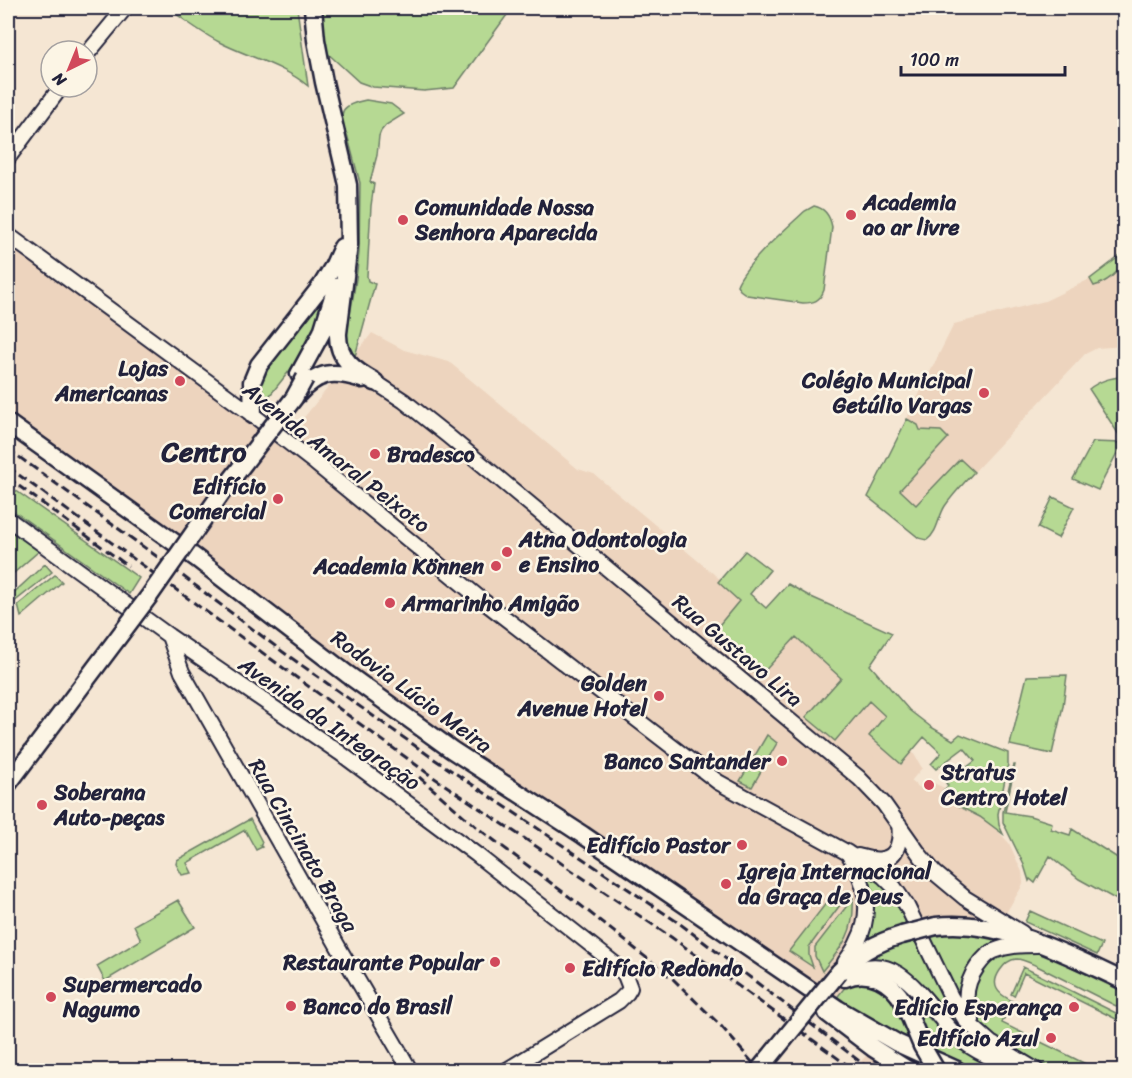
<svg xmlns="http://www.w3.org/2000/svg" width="1132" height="1078" viewBox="0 0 1132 1078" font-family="Sriracha,sans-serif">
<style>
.built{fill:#edd4be}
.green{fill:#b6d993;stroke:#6c7e67;stroke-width:1.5}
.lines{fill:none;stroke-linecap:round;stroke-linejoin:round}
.secondary-casing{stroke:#22223b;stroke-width:18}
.primary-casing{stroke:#22223b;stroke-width:21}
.secondary{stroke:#fcf5e5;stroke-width:14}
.primary{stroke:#fcf5e5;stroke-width:16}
.rail{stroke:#22223b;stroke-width:3;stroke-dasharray:9 4.5;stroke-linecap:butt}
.primary-bridge-casing{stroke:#22223b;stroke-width:21;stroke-linecap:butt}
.primary-bridge{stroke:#fcf5e5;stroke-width:16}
.poi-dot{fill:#d1495b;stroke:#fcf5e5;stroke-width:2}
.labels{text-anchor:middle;stroke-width:5;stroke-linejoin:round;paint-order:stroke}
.poi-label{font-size:22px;font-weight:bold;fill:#22223b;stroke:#fcf5e5;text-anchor:start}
.street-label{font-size:22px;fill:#22223b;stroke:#fcf5e5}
.district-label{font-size:28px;font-weight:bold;fill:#22223b;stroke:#fcf5e5}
</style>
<rect width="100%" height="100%" fill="#f5e6d3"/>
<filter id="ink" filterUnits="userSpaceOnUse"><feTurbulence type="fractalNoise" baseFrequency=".0167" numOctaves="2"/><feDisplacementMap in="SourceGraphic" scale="12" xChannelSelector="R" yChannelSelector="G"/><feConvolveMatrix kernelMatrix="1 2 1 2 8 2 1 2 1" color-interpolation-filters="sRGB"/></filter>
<g filter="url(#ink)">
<!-- built -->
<path class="built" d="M8,245L281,446L372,333L404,350L449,362L578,469L594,474L721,580L796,633L892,716L922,768L911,781L920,788L929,781L949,790L995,828L1009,843L1022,872L1023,883L1021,888L957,994L908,1070H852L870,1052L837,1027L792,988L758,962L245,605L128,519L74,483L8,433Z
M1124,253V346L1097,348L1085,354L974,472L950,499L942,512L931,537L927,540L919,538L868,497L954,324L1045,301L1090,279Z"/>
<!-- green -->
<path class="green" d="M168,8H297L308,86C283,65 248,57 219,42C200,32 184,20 168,8Z
M322,8H512L454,88L424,91L373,87L359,82L325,51L322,26Z
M366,100L391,104L404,114L386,125L381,131L379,136L377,155L370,182L374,184L371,206L367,276L368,281L375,284L354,360L349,349L347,334L356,279L359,253L360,183L347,134H344C339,110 341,105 366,100Z
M814,206C825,208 830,216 832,227L824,290C820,301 814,303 803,303L747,295L740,290L737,285C745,264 787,228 805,211Z
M1124,253V264C1115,274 1108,282 1094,286L1090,279Z
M322,296H325L314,332L290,370L263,404C259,395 259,384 262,374Z
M1124,376V441H1123L1089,389C1100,380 1111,378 1124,376Z
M907,419L918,425L920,430L941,431L948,438L900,490L916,505L960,459L974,472C964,483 953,494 945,506C938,517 938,532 927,540L919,538L868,497Z
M1093,442L1122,443L1098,490L1073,479Z
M8,485L139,578L129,594L8,507Z
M1053,497L1074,507L1058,538L1038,528Z
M8,528L39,551L8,578Z
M745,551L770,570L750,594L766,608L788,584L809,596L892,633L870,665L909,710L931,727L953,740L960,734L1008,753V764L998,814L999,825L1003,834L980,817L960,807L943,791L948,786L946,783L975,761L964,748L936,769L931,764L941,753L924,737L901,764L869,736L885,716L869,701L835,741L806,717L841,678L796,637L759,677L710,636L739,601L718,582Z
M45,564L52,572L14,602L8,598Z
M55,575L62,582L21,617L18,605Z
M1067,675L1063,706L1052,754L1010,745L1027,676Z
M767,735L777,743L752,787L740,781Z
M1014,765H1015L1005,812L1030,816L1052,823L1051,829L1070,835L1072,829L1124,862V904L1079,879L1050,856L1035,883L1030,879L1029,881L1024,865L1003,822V812Z
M250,819L262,842L260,845L262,847L256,850L245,830L187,863L192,873L182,875L176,864L177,860Z
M864,869L890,890L913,928L861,948Z
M834,893L843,901L809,947V955L813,967L789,951Z
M853,898C855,933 843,946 822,971L815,956V947Z
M178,900L195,927L105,981L97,966L141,940L134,925Z
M1030,911L1102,944L1097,955L1025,922Z
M931,931L998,935L997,945L962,998L957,1000L924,934Z
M917,935L960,1018L955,1021C928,990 905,956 860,960Z
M1008,951L1042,953L1124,992V1010L1039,967C1032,964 1024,959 1016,959C1005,960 991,978 997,989C1000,995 1007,998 1012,1001L1002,1023L1098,1070H1055L1011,1049L985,1030L978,1022L973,1014L970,985L986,962Z
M1023,967L1124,1017V1023L1024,973L1014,996L1011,994Z
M857,977L905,994L949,1039L958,1045L1008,1070H967L947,1062L835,1000L849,982Z"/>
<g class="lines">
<defs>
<path id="secondary" d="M87,54L125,8
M8,158L61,87
M8,235L253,415L315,463L483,601L718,782L848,853L883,876L894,887L907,906L951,997L966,1021L991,1043L1036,1070
M375,382L404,401L448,436L859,778L884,804L920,855L935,873L965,898L1022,933
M8,519L169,636L340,753L477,855L615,964L625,975L630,988L627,993L619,1001L507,1070
M169,636L182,672L340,950L410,1070
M858,856C866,858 874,861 882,859C899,857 901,838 899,824
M845,962C850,955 855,949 858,941C873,912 865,881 849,855
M851,973C901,945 929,1012 959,1038C977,1054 1001,1063 1025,1070
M972,1020C963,1001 965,984 977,967C982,960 987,954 994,951C1008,945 1022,945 1037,945"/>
<path id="primary" d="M313,8L316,40L324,82L348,185L349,244L338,333C337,359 355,371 375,382
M299,374L322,332L336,287
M297,395C318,371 333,370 362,379
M253,415L252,382L259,365L322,285L333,267L342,247
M8,423L196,558L347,674L452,750L583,835L838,1009L897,1043L957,1070
M936,926C1000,918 1068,955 1124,981
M839,972C856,954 878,942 902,935
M845,978C869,968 892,981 904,1003
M827,1013L873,1048L908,1070"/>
</defs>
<!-- secondary casing -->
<use href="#secondary" class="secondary-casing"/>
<!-- primary casing -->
<use href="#primary" class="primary-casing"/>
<!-- secondary -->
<use href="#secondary" class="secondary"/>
<!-- primary -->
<use href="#primary" class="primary"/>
<!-- rail -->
<path class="rail" d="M8,449L163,561L283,652L431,757L679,923L871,1070
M8,467L430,775L671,937L854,1070
M8,478L128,566
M419,777L479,829L579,904L673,979L721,1026L759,1070"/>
<defs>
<path id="primary-bridge" d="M8,784L150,595L225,488L294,398L305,378
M902,935L936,926
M904,1003L922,1046L936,1070
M759,1070L839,972"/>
</defs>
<!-- primary-bridge casing -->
<use href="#primary-bridge" class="primary-bridge-casing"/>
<!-- primary-bridge -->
<use href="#primary-bridge" class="primary-bridge"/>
</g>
</g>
<!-- markers -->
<g class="poi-dot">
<circle cx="851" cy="215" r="6"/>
<circle cx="403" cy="220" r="6"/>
<circle cx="180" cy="381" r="6"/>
<circle cx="984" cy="393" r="6"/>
<circle cx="375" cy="454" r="6"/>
<circle cx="278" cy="499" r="6"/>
<circle cx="507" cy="552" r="6"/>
<circle cx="496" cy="566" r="6"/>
<circle cx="390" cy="603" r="6"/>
<circle cx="659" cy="696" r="6"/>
<circle cx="782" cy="761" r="6"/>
<circle cx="929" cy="785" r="6"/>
<circle cx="42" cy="805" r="6"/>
<circle cx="742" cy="845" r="6"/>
<circle cx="726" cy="884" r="6"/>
<circle cx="495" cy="962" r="6"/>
<circle cx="570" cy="968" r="6"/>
<circle cx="51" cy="997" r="6"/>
<circle cx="291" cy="1006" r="6"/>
<circle cx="1074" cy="1007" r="6"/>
<circle cx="1051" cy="1038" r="6"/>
</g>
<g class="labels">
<!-- poi labels -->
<g class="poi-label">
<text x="863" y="210">Academia<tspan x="863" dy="25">ao ar livre</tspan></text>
<text x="415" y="215">Comunidade Nossa<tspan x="415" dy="25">Senhora Aparecida</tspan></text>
<text x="168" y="376" text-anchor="end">Lojas<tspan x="168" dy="25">Americanas</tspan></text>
<text x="972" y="388" text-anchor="end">Colégio Municipal<tspan x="972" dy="25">Getúlio Vargas</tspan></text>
<text x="387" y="462">Bradesco</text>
<text x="266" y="494" text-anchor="end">Edifício<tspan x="266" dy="25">Comercial</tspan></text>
<text x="519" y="547">Atna Odontologia<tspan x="519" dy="25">e Ensino</tspan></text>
<text x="484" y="574" text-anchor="end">Academia Können</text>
<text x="402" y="611">Armarinho Amigão</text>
<text x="647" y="691" text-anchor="end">Golden<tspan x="647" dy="25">Avenue Hotel</tspan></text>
<text x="770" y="769" text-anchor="end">Banco Santander</text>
<text x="941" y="780">Stratus<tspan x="941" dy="25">Centro Hotel</tspan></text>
<text x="54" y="800">Soberana<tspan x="54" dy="25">Auto-peças</tspan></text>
<text x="730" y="853" text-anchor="end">Edifício Pastor</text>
<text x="738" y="879">Igreja Internacional<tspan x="738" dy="25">da Graça de Deus</tspan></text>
<text x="483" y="970" text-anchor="end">Restaurante Popular</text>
<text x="582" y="976">Edifício Redondo</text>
<text x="63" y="992">Supermercado<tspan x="63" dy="25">Nagumo</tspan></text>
<text x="303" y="1014">Banco do Brasil</text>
<text x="1062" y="1015" text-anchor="end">Ediício Esperança</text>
<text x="1039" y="1046" text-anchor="end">Edifício Azul</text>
</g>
<!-- street labels -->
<g class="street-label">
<text transform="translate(337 457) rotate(38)" y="8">Avenida Amaral Peixoto</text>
<text transform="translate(738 650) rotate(40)" y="8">Rua Gustavo Lira</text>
<text transform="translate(412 691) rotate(36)" y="8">Rodovia Lúcio Meira</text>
<text transform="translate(330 723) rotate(35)" y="8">Avenida da Integração</text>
<text transform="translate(304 845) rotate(60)" y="8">Rua Cincinato Braga</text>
</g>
<!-- district labels -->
<g class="district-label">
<text x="204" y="461">Centro</text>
</g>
</g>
<!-- margin -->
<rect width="1132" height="1078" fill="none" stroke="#fcf5e5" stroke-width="30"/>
<rect x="15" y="15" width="1102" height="1048" fill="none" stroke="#22223b" stroke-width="2" filter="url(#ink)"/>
<!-- north arrow -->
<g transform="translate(69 69) rotate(223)"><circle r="28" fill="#fcf5e5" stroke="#a5a1a1" stroke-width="1.5"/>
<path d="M0-4.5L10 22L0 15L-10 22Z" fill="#d1495b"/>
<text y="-9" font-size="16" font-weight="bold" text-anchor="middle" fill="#22223b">N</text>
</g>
<!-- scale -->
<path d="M901 66v9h164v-9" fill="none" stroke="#22223b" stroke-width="3"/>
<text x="910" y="66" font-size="18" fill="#22223b" stroke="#fcf5e5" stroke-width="4.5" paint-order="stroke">100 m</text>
</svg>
